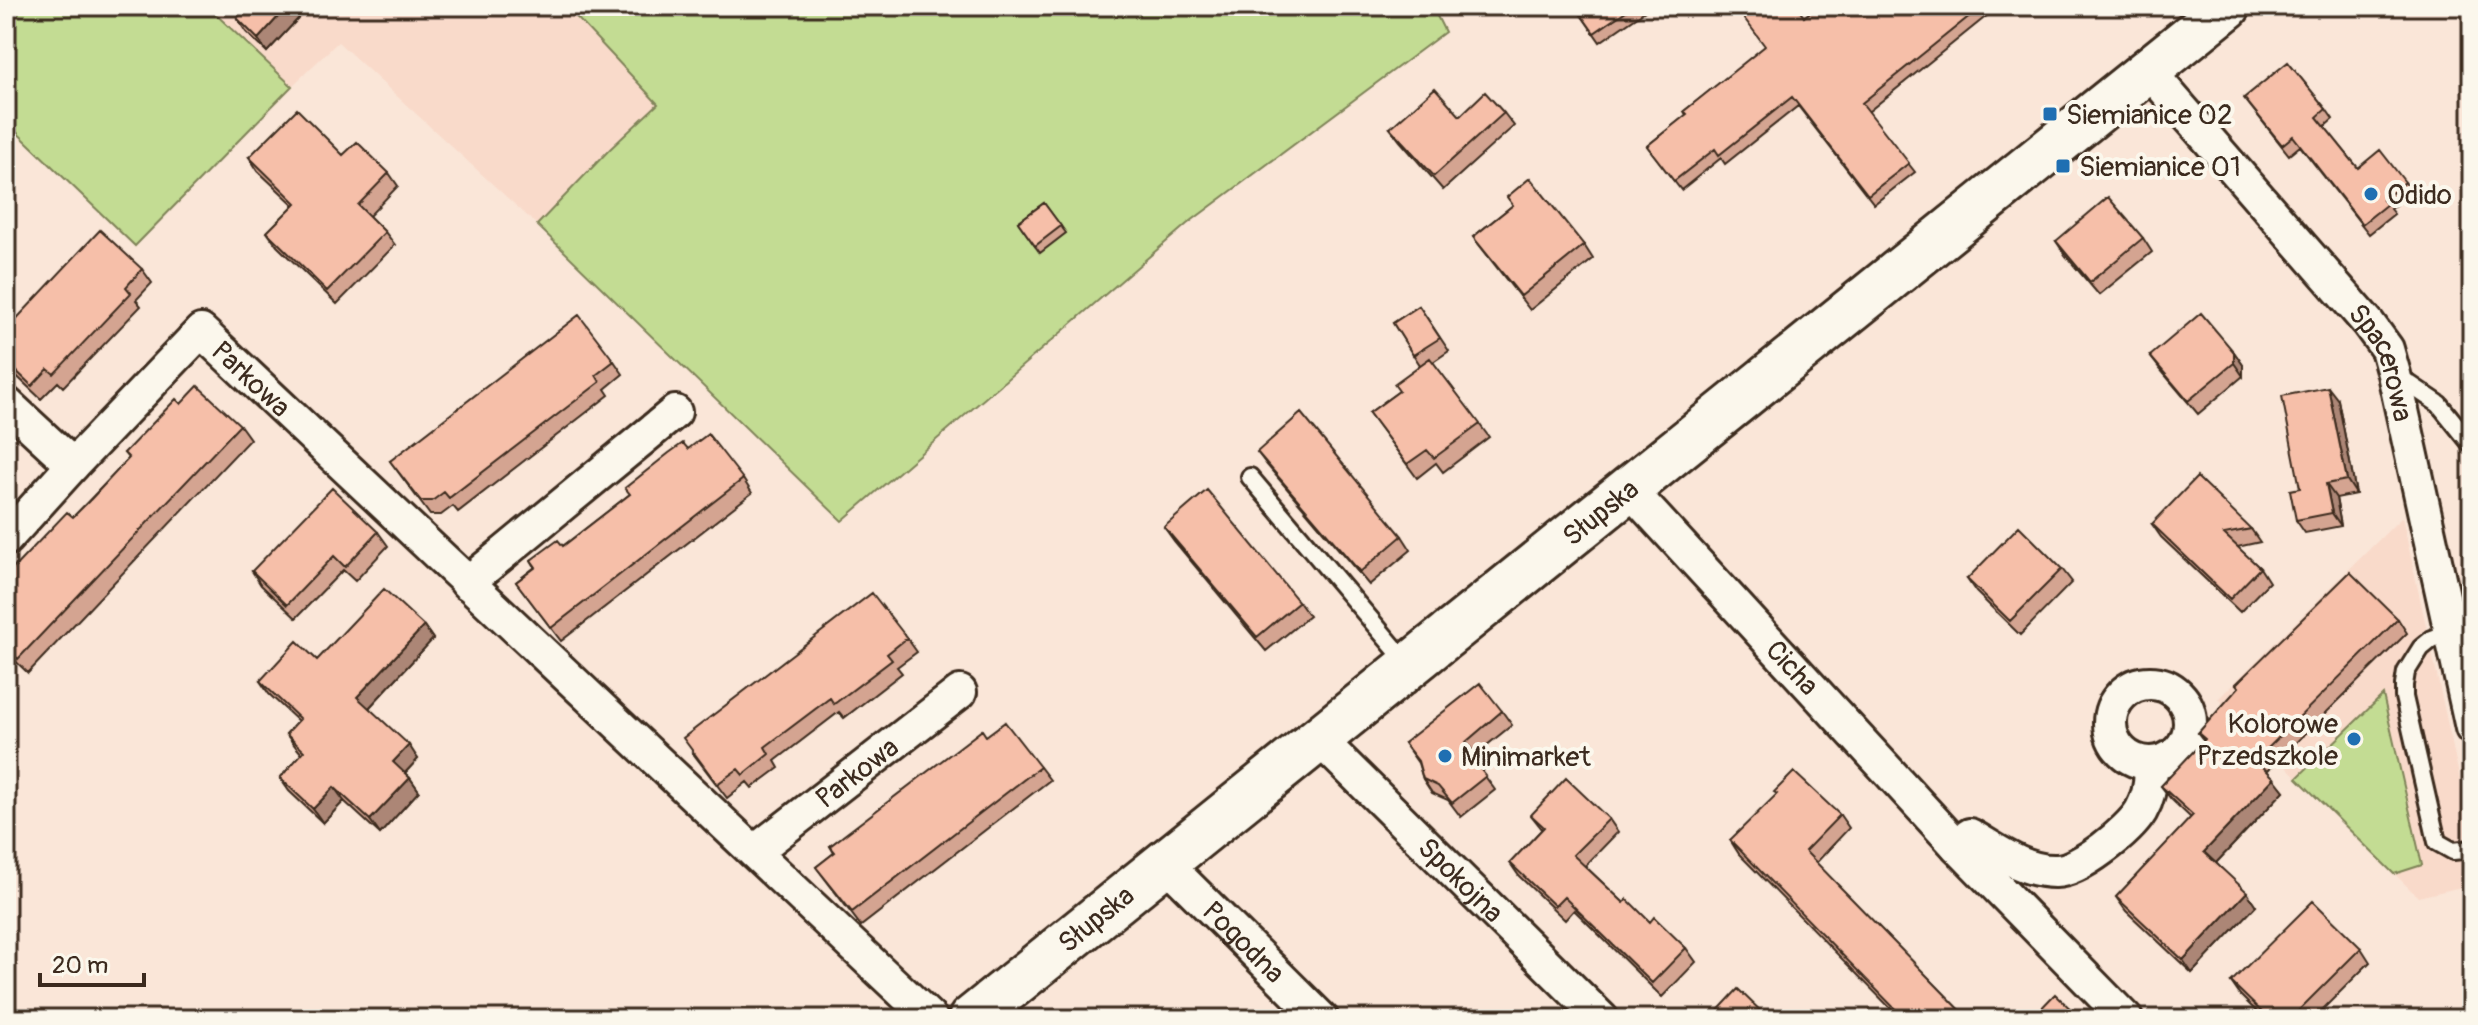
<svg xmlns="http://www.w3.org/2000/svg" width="2478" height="1025" viewBox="0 0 2478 1025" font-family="Pangolin,sans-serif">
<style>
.built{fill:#f9daca}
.green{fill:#c3dc93;stroke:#7f8358;stroke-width:2}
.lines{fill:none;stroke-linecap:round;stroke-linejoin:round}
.service-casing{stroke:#3b2a1e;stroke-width:22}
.minor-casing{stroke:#3b2a1e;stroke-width:38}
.secondary-casing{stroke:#3b2a1e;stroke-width:50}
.service{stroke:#fbf7ec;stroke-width:16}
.minor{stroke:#fbf7ec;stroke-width:32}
.secondary{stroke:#fbf7ec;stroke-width:44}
.wall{fill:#d4a491;stroke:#3b2a1e;stroke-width:2}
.shaded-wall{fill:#ac8676;stroke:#3b2a1e;stroke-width:2}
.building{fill:#f6bfa9;stroke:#3b2a1e;stroke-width:2}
.poi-dot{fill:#1f6fb2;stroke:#fbf7ec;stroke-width:3}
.labels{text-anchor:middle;stroke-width:8;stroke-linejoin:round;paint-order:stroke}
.poi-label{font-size:28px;fill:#3b2a1e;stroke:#fbf7ec;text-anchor:start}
.street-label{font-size:28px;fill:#3b2a1e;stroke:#fbf7ec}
</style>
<rect width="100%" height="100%" fill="#fae6d8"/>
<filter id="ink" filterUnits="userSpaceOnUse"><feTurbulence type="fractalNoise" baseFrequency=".0125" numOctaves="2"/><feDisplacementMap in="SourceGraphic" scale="16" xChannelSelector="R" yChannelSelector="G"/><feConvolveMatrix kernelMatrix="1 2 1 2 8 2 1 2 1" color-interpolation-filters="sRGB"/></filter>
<g filter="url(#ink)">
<!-- built -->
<path class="built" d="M207,6H566L658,104L610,149L537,225L338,42L292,86Z
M2402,517L2472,834V908L2466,886L2418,897L2218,699Z"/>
<!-- green -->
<path class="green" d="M6,6H207L292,86L135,246L6,122Z
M566,6H1432L1445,32L1187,224L842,521L537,225L610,149L658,104Z
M2383,695L2422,865L2394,874L2297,778Z"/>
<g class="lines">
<defs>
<path id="service" d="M2396,375L2439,404L2472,445
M1250,477L1409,665
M2451,632L2432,639L2421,648L2406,672L2404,685V697L2437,842L2453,851L2472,849"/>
<g id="minor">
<path id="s1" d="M2148,70L2368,323L2387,349L2394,374L2472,728"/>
<path id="s2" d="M6,403L73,465L201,331L931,1019"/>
<path id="s3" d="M1629,489L1957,846L2126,1019"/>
<path d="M6,539L73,465"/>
<path d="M467,583L675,412"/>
<circle cx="2150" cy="723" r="40"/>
<path id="s4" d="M1319,739L1602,1019"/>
<path d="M1957,846L1970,835C1996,850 2024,872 2056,871C2079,871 2129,831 2141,811C2150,795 2152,780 2150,763"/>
<path id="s5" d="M754,852L960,692"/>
<path id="s6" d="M1168,860L1178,876L1322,1019"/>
</g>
<g id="secondary">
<path id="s7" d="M971,1019L2228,6"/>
</g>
</defs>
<!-- service casing -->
<use href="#service" class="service-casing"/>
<!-- minor casing -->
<use href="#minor" class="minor-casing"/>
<!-- secondary casing -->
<use href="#secondary" class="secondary-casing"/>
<!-- service -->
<use href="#service" class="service"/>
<!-- minor -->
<use href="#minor" class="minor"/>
<!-- secondary -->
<use href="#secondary" class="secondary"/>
</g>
<!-- wall -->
<path class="wall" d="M248,6H310L267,52L246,32L237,18Z
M1575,6H1652L1600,42Z
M1818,6H1999L1868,112L1915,172L1874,204L1798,106L1725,164L1721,158L1681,190L1647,146L1686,115L1684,111Z
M2244,98L2326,109L2333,119L2324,127L2358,168L2405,182L2412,192L2390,209L2394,214L2369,234L2300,146L2289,155Z
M1504,113L1514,126L1443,190L1400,141L1390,128Z
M343,155L389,173L398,186L369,216L385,232L395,245L337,304L277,246L267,232L294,205L258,171L249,157Z
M1507,197L1584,245L1593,259L1530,310L1473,237L1513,205Z
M1044,203L1066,233L1040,253L1018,222Z
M2143,238L2152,252L2099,295L2065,255L2056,241Z
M142,269L152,283L136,300L141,306L63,387L58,382L41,399L6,366V330Z
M1419,306L1449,351L1433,362L1489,437L1443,472L1436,463L1417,478L1369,413L1399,391L1420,365L1393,323Z
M2234,352L2243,365V376L2198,414L2160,369L2150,356Z
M614,361L623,374L605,389L609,395L458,512L453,506L441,515H430L390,461Z
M2338,400L2356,494L2336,498L2341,526L2305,533L2296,520L2300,488Z
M181,404L240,425L250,439L28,673L6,652V576L73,517L129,459L124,453Z
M688,449L743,479L752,493L561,641L516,582L535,567L531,560L563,546Z
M1257,452L1402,536L1411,550L1369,585L1267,465Z
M6,487L12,495L6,500Z
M2152,524L2251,529L2260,542L2237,547L2260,568L2269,582L2240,612L2161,537Z
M1164,527L1299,602L1309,616L1266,651L1174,541Z
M378,532L388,546L355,581L343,570L296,618L261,585L252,571Z
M2062,569L2072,582L2020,635L1976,592L1967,579Z
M2398,619L2407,633L2267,771L2284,791L2216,863L2256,906L2192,973L2126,911L2116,897L2191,818L2171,799L2161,786L2204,741L2198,733L2239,688L2236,684Z
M424,626L433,639L369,708L418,759L405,773L410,778L419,791L380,834L344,801L323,823L289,791L280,778L302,754L296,747L286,734L298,721L269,694L260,681L317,660Z
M907,638L917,652L897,667L902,673L844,718L839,712L775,761L779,768L752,788L747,782L727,798L692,752Z
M1502,711L1512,725L1476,754L1485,767L1482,772L1495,790L1461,817L1448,800L1432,793L1423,779L1418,763L1404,743Z
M986,736L1040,767L1050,780L861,926L816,867L834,853L830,846Z
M1531,815L1609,819L1618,832L1585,866L1624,903L1686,948L1696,962L1662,997L1574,910L1565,920L1519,876L1510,863L1542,829Z
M1840,815L1849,828L1816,863L1969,1019H1901L1739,854L1730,840Z
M2361,948L2370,962L2313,1019H2264L2240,995L2231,982Z"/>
<!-- shaded-wall -->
<path class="shaded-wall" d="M288,6H310L267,52L258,39Z
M2234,352L2243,365V376L2234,363Z
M2328,387L2338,400L2356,494L2347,480Z
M2326,484L2336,498L2341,526L2332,513Z
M424,626L433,639L367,710L357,697Z
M409,745L418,759L402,776L393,762Z
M1475,754L1485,767L1482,773L1473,760Z
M410,778L419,791L380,834L370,820Z
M2274,778L2284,791L2213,866L2204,852Z
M334,787L344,801L323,823L313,809Z
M2247,892L2256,906L2192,973L2183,960Z"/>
<!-- building -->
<path class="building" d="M248,6H288L258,39L237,18Z
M1575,6H1633L1594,33Z
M1735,6H1796L1804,17L1818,6H1982L1862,103L1909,163L1868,195L1792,97L1719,155L1715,149L1674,181L1647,146L1687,114L1684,111L1765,46Z
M2288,62L2326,109L2317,117L2358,168L2380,150L2405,182L2383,200L2387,204L2362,224L2293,136L2282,145L2244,98Z
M1435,88L1460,116L1485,92L1504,113L1434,176L1390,128Z
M297,109L343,155L357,142L389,173L358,205L385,232L327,291L267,232L296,203L249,157Z
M1530,178L1584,245L1521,296L1473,237L1513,205L1507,197Z
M2108,197L2143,238L2090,282L2056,241Z
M1044,203L1061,226L1035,246L1018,222Z
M100,230L142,269L126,287L131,293L54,374L48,369L32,386L6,361V330Z
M1419,306L1440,338L1413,355L1393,323Z
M2201,313L2234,352V363L2188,401L2150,356Z
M579,315L614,361L596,375L600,382L449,498L444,492L432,501H421L390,461Z
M1430,358L1480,424L1434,458L1427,450L1407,464L1369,413L1399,391L1394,384Z
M198,386L240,425L18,659L6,648V576L67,512L73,517L91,499L129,458L124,453L176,399L181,404Z
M2328,387L2347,480L2326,484L2332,513L2296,520L2290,490L2300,488L2282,396Z
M1301,413L1402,536L1360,572L1257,452Z
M708,434L743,479L551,628L516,582L536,567L531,560L558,540L563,546L630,494L625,488L669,453L683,443L688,449Z
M2197,477L2251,529L2224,534L2260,568L2230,599L2152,524Z
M332,488L378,532L345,567L334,556L287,605L252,571Z
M1207,490L1299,602L1257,637L1164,527Z
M2019,526L2062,569L2010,621L1967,579Z
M2350,572L2398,619L2256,760L2274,778L2204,852L2247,892L2183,960L2116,897L2193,815L2161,786L2205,739L2198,733L2239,687L2236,684Z
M384,589L424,626L357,697L409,745L393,762L410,778L370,820L334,787L313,809L280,778L304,751L286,734L300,719L260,681L297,641L317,660Z
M872,593L907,638L887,654L892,660L834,704L830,698L765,747L769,754L743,775L738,769L717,784L683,738Z
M1480,683L1502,711L1466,742L1475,754L1473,760L1486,776L1452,803L1438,786L1423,779L1418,761L1404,743Z
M1005,722L1040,767L852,912L816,867L835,852L830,846L982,730L986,736Z
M1794,772L1840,815L1805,851L1969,1019H1905L1730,840L1777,794L1774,792Z
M1566,778L1609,819L1573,855L1624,903L1627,899L1650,922L1654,917L1686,948L1652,983L1564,897L1555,906L1510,863L1544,827L1531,815Z
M2313,901L2361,948L2290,1019H2269L2231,982Z
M1738,989L1769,1019H1710Z
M2055,994L2081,1019H2031Z"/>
</g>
<!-- markers -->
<g class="poi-dot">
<rect x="2042" y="106" width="16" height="16" rx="4"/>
<rect x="2055" y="158" width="16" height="16" rx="4"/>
<circle cx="2371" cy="194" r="8"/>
<circle cx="2354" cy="739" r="8"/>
<circle cx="1445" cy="756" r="8"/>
</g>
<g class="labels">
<!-- poi labels -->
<g class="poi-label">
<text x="2066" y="124">Siemianice 02</text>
<text x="2079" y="176">Siemianice 01</text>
<text x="2387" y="204">Odido</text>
<text x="2338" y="733" text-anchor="end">Kolorowe<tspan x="2338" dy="32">Przedszkole</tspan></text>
<text x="1461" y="766">Minimarket</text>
</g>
<!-- street labels -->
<g class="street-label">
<text dy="10" stroke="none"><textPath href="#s1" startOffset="378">Spacerowa</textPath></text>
<text dy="10" stroke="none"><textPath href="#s2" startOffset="346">Parkowa</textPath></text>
<text dy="10" stroke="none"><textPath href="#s7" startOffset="808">Słupska</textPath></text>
<text dy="10" stroke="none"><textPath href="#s3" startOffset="242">Cicha</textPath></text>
<text dy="10" stroke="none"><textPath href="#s5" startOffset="130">Parkowa</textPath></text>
<text dy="10" stroke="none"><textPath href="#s4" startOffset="200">Spokojna</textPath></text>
<text dy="10" stroke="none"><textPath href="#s7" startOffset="160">Słupska</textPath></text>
<text dy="10" stroke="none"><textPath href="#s6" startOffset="112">Pogodna</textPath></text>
</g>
</g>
<!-- margin -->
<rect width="2478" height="1025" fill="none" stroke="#fbf7ec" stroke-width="32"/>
<rect x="16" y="16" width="2446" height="993" fill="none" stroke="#3b2a1e" stroke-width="3" filter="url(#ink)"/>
<!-- scale -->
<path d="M40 973v12h104v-12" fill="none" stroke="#3b2a1e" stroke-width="4"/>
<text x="52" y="973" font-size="24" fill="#3b2a1e" stroke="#fbf7ec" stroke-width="6" paint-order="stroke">20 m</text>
</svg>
